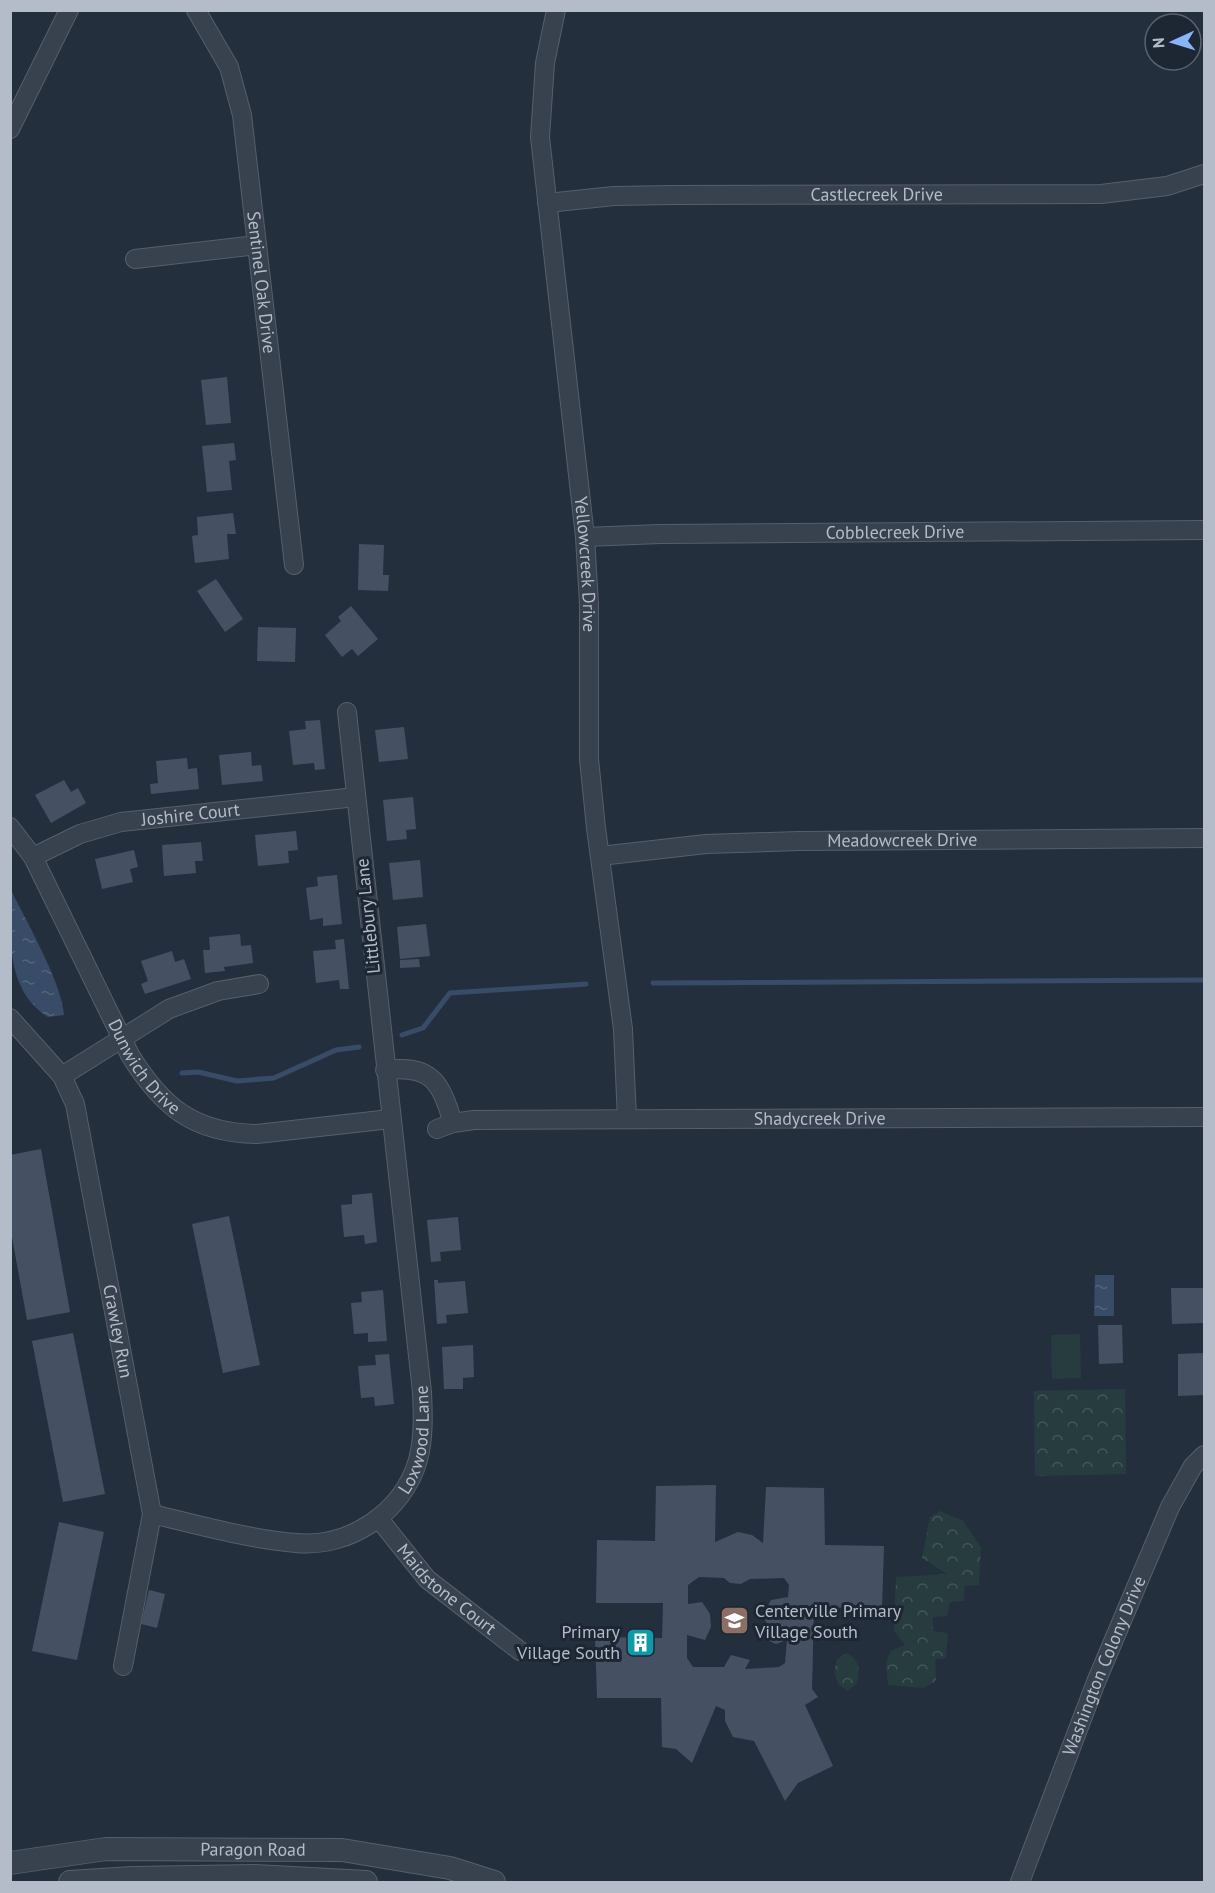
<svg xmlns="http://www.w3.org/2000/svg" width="1215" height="1893" viewBox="0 0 1215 1893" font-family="'PT Sans',sans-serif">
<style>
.green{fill:#263c3f}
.forest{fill:url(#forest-crowns)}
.water{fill:url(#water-ripples)}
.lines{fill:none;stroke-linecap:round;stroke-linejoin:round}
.stream{stroke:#394c67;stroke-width:5}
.building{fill:#455162;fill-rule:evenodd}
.minor-casing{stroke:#565f6c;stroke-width:20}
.tertiary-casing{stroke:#565f6c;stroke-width:24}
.minor{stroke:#38414e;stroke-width:18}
.tertiary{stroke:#38414e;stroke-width:22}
.labels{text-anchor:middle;stroke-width:6;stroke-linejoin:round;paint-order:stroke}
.street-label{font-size:18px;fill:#b4bcc9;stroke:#1d2633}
.poi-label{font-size:18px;fill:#b4bcc9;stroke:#1d2633;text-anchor:start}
</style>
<defs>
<pattern id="forest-crowns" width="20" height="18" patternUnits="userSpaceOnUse" patternTransform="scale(1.5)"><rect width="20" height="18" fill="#263c3f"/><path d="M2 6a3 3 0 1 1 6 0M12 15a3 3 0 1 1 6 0" fill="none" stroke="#435659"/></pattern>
<pattern id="water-ripples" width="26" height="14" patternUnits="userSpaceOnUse" patternTransform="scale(1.5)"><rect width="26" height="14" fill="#394c67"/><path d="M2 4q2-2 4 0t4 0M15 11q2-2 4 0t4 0" fill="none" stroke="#53647b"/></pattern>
</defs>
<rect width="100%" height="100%" fill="#242f3e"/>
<!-- green -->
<path class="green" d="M1080,1334L1081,1378L1052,1379L1051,1335Z"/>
<!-- forest -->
<path class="forest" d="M1125,1389L1126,1474L1035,1476L1034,1391Z
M940,1511L963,1521L981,1547L979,1585L965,1586L963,1601L950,1602L947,1616L933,1617V1631L948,1633L946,1658L935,1659L936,1681L923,1688L888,1685L886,1662L891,1651L905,1645L894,1631L896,1577L947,1574L922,1558L930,1517Z
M847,1653C860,1661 860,1669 857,1683L848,1691L838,1684L834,1672L837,1659Z"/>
<!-- water -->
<path class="water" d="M11,890C26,921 62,983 64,1015L48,1017C5,990 10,935 11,890Z
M1095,1275H1114V1316H1094Z"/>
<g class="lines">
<!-- stream -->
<path class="stream" d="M653,983L1204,980
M402,1035L423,1028L450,993L586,984
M182,1073L198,1072L237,1081L274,1078L336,1050L359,1047"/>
</g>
<!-- building -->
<path class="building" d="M227,377L231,423L206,425L201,380Z
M234,443L236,460L229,461L232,490L207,492L202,446Z
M233,513L236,534H227L229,559L195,563L192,536L198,535L197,517Z
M359,544L384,545L383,575H389L388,591L358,590Z
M216,579L243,619L225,632L197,591Z
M351,606L378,639L358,656L352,649L342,657L325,635L341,621L338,617Z
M258,627L296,628L295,662L257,661Z
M320,720L325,769L315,770L314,763L293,765L289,731L306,729L305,721Z
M404,727L408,759L379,762L375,730Z
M251,752L252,766L261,765L263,781L222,785L219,755Z
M187,758L188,769L197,768L199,789L151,794L150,784L158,783L156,761Z
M64,780L71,792L78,788L86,803L51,823L35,795Z
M413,797L416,829L406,830L407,839L387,841L383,800Z
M296,831L298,850L288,851L289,863L258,866L255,835Z
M201,842L203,861H195L196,873L164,876L162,845Z
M134,850L138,867L130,869L133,882L102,889L95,859Z
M420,860L423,897L393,900L389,863Z
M337,875L342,924L323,926V918L310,920L306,888L318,886L317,877Z
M426,924L430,956L400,959L397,927Z
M240,934L241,946L251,945L253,963L224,967L225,971L205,973L203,950H210L209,937Z
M344,939L349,989H340L339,980L316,983L313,951L336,949L335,940Z
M172,951L175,962L184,959L191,979L145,994L141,984L148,981L141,961Z
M419,959L420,967L400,968V960Z
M41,1149L70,1312L27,1320L10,1226V1155Z
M372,1193L377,1242L365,1244L364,1235L344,1237L341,1205L352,1204V1195Z
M229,1216L260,1365L223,1373L192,1224Z
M458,1217L461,1250L440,1252L441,1261L431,1262L427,1220Z
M434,1280H438V1283L465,1281L468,1313L446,1315L447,1323L437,1324Z
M1171,1288H1204V1323L1172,1324Z
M383,1290L387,1341L368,1342V1333L354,1334L351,1303L362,1302L361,1292Z
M1098,1325H1122L1123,1363L1099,1364Z
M73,1333L105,1494L63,1502L32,1341Z
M473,1345L474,1377L463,1378V1389H444L442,1347Z
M1204,1353V1395L1178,1396V1354Z
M389,1354L394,1404L375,1406L374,1397L361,1398L358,1366L376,1365L375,1355Z
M716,1485L715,1542L738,1532L752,1535L763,1543L766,1487L824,1488L825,1545L884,1546L882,1607L814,1608L812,1689L818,1697L805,1705L833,1766L798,1783L785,1801L754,1741L733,1737L725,1721V1710L716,1706L692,1763L676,1749L662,1747L661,1698H597L595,1637L662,1638L663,1603H596L597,1540L655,1541L656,1486ZM699,1577L724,1578L730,1583L741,1584L750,1579L784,1578L789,1585L788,1597L771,1600L763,1616L769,1628L761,1637L776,1644L787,1640L785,1663L779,1667L745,1669L750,1660L731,1655L724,1667H693L687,1658V1635L705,1640L711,1627L710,1614L702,1602L688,1604V1585Z
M59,1522L104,1532L77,1660L32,1651Z
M149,1590L165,1594L157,1628L141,1624Z"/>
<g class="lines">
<defs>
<g id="minor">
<path id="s1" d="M196,10L229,67L242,115L294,565"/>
<path id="s2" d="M556,10L545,63L540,137L585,537L589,604V759L596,828L623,1029L627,1119"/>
<path d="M10,129L69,10"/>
<path id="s3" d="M547,203L614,196L672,195L1101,194L1167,186L1204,174"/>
<path d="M135,259L257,245"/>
<path id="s4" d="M585,537L660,534L1204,530"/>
<path id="s5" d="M10,827L33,857L130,1055C162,1107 194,1133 257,1134L390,1119"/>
<path id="s6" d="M600,856L706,844L799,841L1204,838"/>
<path id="s7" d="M33,857L80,834L121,822L356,797"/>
<path id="s8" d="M10,1018L62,1076L75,1104L152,1514L123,1666"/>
<path d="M385,1070C431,1065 440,1080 453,1123"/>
<path d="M62,1076L169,1009L218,991L259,984"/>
<path id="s9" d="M437,1129L453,1123L474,1120L1204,1117"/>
<path id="s10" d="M152,1514C199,1525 248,1539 296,1543C350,1548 403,1512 418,1460C424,1437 423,1414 422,1392L347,712"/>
<path id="s11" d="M379,1519L427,1579L520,1651"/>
<path id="s12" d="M1020,1882L1096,1682L1170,1507L1193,1466L1204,1455"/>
</g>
<g id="tertiary">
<path id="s13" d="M10,1863L106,1849L342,1850L450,1868L494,1882"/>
<path d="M70,1882L132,1878L255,1876L366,1882"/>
</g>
</defs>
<!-- minor casing -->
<use href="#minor" class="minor-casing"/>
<!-- tertiary casing -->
<use href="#tertiary" class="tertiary-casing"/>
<!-- minor -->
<use href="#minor" class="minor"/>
<!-- tertiary -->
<use href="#tertiary" class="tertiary"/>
</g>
<!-- icons -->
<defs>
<symbol id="school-square" viewBox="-11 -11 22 22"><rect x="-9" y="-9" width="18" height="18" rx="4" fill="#8d6e63" stroke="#1d2633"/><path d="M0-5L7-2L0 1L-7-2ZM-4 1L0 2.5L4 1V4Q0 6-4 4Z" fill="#fff"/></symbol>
<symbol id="building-square" viewBox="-11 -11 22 22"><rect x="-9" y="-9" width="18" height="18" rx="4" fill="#0f9aa8" stroke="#1d2633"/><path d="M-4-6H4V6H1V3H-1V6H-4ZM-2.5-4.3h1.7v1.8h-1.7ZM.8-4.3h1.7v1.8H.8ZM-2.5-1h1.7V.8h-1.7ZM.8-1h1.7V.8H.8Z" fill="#fff"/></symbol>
</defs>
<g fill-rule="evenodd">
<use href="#school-square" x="718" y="1604" width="33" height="33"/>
<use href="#building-square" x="624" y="1626" width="33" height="33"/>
</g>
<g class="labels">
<!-- street labels -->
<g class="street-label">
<text dy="6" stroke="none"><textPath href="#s3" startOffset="330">Castlecreek Drive</textPath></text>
<text dy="6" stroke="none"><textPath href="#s1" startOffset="284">Sentinel Oak Drive</textPath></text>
<text dy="6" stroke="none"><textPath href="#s4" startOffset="310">Cobblecreek Drive</textPath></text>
<text dy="6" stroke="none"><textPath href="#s2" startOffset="558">Yellowcreek Drive</textPath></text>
<text dy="6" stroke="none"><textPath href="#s7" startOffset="165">Joshire Court</textPath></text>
<text dy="6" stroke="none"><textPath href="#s6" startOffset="303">Meadowcreek Drive</textPath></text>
<text transform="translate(368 916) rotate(-96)" y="6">Littlebury Lane</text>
<text dy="6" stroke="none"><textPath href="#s5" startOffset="276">Dunwich Drive</textPath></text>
<text dy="6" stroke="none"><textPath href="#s9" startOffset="384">Shadycreek Drive</textPath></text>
<text dy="6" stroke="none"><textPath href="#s8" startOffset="340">Crawley Run</textPath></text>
<text dy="6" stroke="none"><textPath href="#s10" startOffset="326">Loxwood Lane</textPath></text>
<text dy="6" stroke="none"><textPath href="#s11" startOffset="98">Maidstone Court</textPath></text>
<text dy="6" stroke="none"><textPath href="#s12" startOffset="232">Washington Colony Drive</textPath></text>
<text dy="6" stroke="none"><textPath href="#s13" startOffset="244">Paragon Road</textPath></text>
</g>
<!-- poi labels -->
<g class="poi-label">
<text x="755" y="1617">Centerville Primary<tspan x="755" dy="21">Village South</tspan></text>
<text x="620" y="1638" text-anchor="end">Primary<tspan x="620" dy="21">Village South</tspan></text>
</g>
</g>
<!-- border -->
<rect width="1215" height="1893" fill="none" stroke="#b4bcc9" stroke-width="24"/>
<!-- north arrow -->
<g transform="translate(1173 42) rotate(266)"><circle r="28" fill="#1d2633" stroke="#59626f" stroke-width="1.5"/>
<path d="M0-4.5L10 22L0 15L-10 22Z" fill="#8ab4f8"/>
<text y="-9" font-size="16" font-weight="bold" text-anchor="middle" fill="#b4bcc9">N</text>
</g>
</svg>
